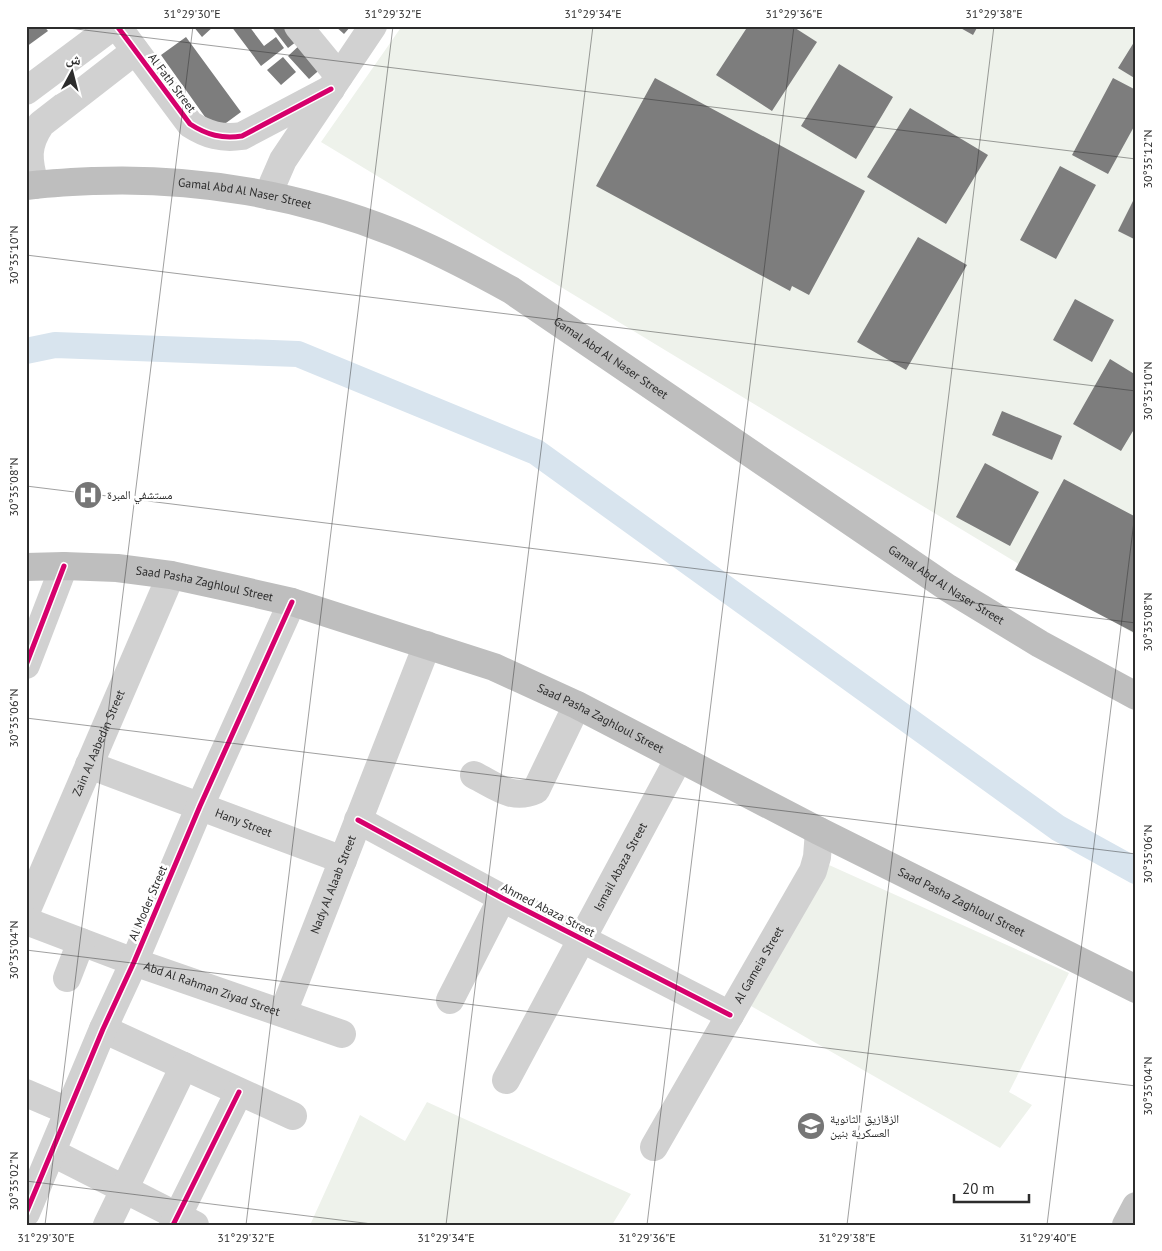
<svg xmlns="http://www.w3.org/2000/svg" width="1162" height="1251" viewBox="0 0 1162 1251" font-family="'PT Sans','Noto Naskh Arabic',sans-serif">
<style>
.green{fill:#eef2eb}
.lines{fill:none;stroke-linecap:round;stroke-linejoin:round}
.canal{stroke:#d8e4ee;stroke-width:26}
.building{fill:#7d7d7d}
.minor{stroke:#d1d1d1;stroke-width:28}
.major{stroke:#c4c4c4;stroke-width:28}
.highway{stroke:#bebebe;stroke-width:28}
.cycleway-casing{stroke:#fff;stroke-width:8}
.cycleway{stroke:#d6006c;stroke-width:5}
.ticks{fill:none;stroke:#2c2c2c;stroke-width:1;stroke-opacity:0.45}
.labels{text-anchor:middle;stroke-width:5;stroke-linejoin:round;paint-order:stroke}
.street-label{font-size:12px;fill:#2c2c2c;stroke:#fff}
.poi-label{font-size:12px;fill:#2c2c2c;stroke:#fff;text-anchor:start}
.neatline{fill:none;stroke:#2c2c2c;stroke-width:2}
.ticks-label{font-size:12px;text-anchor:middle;fill:#2c2c2c}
</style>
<rect width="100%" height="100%" fill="#fff"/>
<!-- green -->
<path class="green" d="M402,26H1136V635L321,142Z
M829,865L1069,973L1009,1092L1032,1105L1000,1148L751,1006Z
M427,1102L631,1194L612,1225H310L360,1115L405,1141Z"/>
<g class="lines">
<!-- canal -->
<path class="canal" d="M26,351L55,345L298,354L536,452L1058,828L1136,871"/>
</g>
<!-- building -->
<path class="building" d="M26,26H44L48,31L26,47Z
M193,26H214L202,37Z
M231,26H249L264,46L276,37L284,48L261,66Z
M271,26H291L301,38L288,48Z
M335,26H351L344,34Z
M748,26H792L817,42L772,111L716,75Z
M957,26H978L973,35Z
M186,37L241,112L215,131L161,55Z
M1136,39V79L1118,68Z
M303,42L324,66L309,79L288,56Z
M283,57L296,72L281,85L267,70Z
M839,64L893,97L856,159L801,126Z
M655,78L865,191L809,295L792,286L790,291L596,186Z
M1113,78L1136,90V123L1108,174L1072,155Z
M910,108L988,155L946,224L867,177Z
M1060,166L1096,185L1056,259L1020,240Z
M1136,195V240L1118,231Z
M918,237L967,265L906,370L857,342Z
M1075,299L1114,320L1092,362L1053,340Z
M1110,359L1136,375V426L1121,451L1073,424Z
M1002,411L1062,436L1052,460L992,435Z
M985,463L1039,492L1010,546L956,517Z
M1064,479L1136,517V626L1133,632L1015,570Z"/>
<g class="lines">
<!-- minor -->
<g class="minor">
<path d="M117,26L190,124C207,135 222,139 242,136L331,89"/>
<path d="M298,26L339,76"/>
<path d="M26,91L113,26"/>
<path d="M35,185C28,160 26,146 41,124L135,51"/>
<path d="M270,196L273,183L283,160L373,26"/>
<path d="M26,665L64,566"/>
<path id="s1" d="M89,765L343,860"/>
<path d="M474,775C496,786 512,801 536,790L577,705"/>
<path d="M358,820L502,898L730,1015"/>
<path id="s2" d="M26,912L171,575"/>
<path id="s3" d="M26,921L134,962L342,1034"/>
<path d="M67,978L81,942"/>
<path d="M450,1000L502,898"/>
<path id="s4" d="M283,1013L427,645"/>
<path d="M103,1029L293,1116"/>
<path id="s5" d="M506,1080L679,758"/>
<path d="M26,1093L68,1111"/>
<path id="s6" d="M654,1147L813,871L817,857L819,831"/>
<path d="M53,1153L195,1225"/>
<path d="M26,1213L103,1029L134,962L200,806L292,602"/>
<path d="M107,1225L184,1066"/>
<path d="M173,1225L239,1092"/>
</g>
<!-- major -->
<path class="major" d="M1126,1225L1136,1206"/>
<!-- highway -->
<g class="highway">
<path id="s7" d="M26,186C49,183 72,182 94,181C196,177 300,195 395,233C435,249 473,269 511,290L948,588L1040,644L1136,696"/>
<path id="s8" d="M26,567L64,566L117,568L171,575L231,588L292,602L494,667L577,705L819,831L1136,989"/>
</g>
<defs>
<path id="cycleway" d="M117,26L190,124C207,135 222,139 242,136L331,89
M26,665L64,566
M358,820L502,898L730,1015
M26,1213L103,1029L134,962L200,806L292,602
M173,1225L239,1092"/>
</defs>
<!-- cycleway casing -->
<use href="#cycleway" class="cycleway-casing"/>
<!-- cycleway -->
<use href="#cycleway" class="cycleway"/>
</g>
<!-- ticks -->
<path class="ticks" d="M52,26L1136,159M26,255L1136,391M26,486L1136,623M26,718L1136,854M26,950L1136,1086M26,1181L380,1225M45,1225L193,26M246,1225L393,26M446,1225L593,26M647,1225L794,26M847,1225L994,26M1047,1225L1136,505"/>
<!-- icons -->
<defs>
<symbol id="hospital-disc" viewBox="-11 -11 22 22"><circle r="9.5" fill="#767676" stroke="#fff"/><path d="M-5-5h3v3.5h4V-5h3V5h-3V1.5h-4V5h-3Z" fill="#fff"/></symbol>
<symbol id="school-disc" viewBox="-11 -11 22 22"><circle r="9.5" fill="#767676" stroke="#fff"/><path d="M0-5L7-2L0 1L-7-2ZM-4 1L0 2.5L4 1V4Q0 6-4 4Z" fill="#fff"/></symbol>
</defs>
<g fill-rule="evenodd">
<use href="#hospital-disc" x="72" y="479" width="32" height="32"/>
<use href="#school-disc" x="795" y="1110" width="32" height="32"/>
</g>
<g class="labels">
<!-- street labels -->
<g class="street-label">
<text transform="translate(172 83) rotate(53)" y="4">Al Fath Street</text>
<text dy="4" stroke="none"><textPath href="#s7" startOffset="220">Gamal Abd Al Naser Street</textPath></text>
<text dy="4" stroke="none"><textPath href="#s7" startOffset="626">Gamal Abd Al Naser Street</textPath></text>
<text dy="4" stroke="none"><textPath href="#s8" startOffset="180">Saad Pasha Zaghloul Street</textPath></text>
<text dy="4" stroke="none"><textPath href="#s7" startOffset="1031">Gamal Abd Al Naser Street</textPath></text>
<text dy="4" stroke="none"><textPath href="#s8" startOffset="600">Saad Pasha Zaghloul Street</textPath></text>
<text dy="4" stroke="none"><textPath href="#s2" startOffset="184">Zain Al Aabedin Street</textPath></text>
<text dy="4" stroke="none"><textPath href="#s1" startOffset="165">Hany Street</textPath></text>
<text dy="4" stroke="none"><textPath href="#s5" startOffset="242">Ismail Abaza Street</textPath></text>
<text dy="4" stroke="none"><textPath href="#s4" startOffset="138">Nady Al Alaab Street</textPath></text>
<text dy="4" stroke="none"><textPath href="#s8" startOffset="1005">Saad Pasha Zaghloul Street</textPath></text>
<text transform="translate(148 903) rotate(-67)" y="4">Al Moder Street</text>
<text transform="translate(548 910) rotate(27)" y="4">Ahmed Abaza Street</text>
<text dy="4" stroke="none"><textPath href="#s6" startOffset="210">Al Gameia Street</textPath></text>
<text dy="4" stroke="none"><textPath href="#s3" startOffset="198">Abd Al Rahman Ziyad Street</textPath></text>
</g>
<!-- poi labels -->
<g class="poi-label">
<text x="107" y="499">مستشفي المبرة</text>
<text x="830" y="1123">الزقازيق الثانوية<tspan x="830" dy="14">العسكرية بنين</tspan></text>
</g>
</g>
<!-- border -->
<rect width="1162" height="1251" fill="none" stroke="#ffffff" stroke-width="55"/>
<!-- north arrow -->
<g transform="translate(72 72) rotate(7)" stroke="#ffffff" stroke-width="4" paint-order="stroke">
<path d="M0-4L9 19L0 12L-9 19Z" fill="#2c2c2c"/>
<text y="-8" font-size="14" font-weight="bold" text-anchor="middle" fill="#2c2c2c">ش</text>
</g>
<!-- scale -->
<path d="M954 1194v8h75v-8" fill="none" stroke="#2c2c2c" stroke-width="2.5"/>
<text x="962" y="1194" font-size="15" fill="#2c2c2c" stroke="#ffffff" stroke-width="4" paint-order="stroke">20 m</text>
<rect x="28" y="28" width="1106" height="1196" class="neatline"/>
<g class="ticks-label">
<text x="192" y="18">31°29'30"E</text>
<text x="393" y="18">31°29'32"E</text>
<text x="593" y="18">31°29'34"E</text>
<text x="794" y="18">31°29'36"E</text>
<text x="994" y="18">31°29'38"E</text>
<text transform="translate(1148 159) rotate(-90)" y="4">30°35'12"N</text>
<text transform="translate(14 255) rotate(-90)" y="4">30°35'10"N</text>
<text transform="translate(1148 391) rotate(-90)" y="4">30°35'10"N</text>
<text transform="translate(14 487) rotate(-90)" y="4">30°35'08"N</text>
<text transform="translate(1148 622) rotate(-90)" y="4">30°35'08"N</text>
<text transform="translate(14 718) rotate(-90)" y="4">30°35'06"N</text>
<text transform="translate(1148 854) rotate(-90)" y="4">30°35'06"N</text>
<text transform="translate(14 950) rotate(-90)" y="4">30°35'04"N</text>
<text transform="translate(1148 1086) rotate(-90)" y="4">30°35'04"N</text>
<text transform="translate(14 1181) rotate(-90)" y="4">30°35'02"N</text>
<text x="46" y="1242">31°29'30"E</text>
<text x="246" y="1242">31°29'32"E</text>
<text x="446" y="1242">31°29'34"E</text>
<text x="647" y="1242">31°29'36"E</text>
<text x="847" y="1242">31°29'38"E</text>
<text x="1048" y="1242">31°29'40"E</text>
</g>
</svg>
